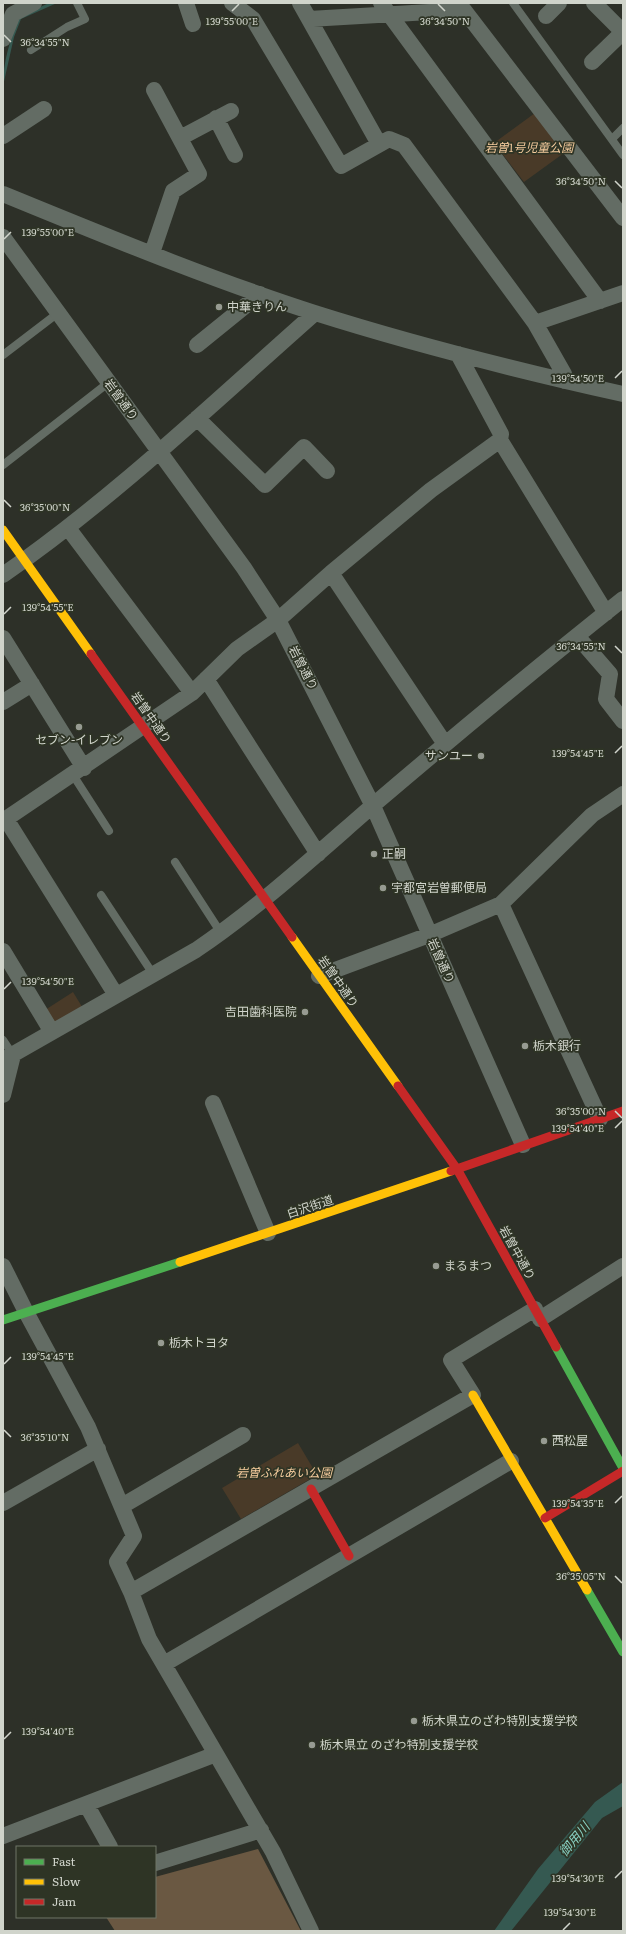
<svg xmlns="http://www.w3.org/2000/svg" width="626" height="1934" viewBox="0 0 626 1934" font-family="Literata,'Noto Sans JP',serif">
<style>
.green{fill:#493a28}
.forest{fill:#6a5842}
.water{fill:#355951}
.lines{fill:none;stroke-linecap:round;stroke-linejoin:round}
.lane{stroke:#636c64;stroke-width:8}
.street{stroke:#636c64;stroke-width:16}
.fast{stroke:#4caf50;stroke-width:9}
.slow{stroke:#ffc107;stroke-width:9}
.jam{stroke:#c62828;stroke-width:9}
.ticks{fill:none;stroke:#d0d4cb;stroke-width:1.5}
.poi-dot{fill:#979b92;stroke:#2e3425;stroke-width:1.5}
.labels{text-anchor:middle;stroke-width:3.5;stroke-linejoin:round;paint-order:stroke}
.park-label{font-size:12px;font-style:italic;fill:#f4cb9d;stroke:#2e3425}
.poi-label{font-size:12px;fill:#d0d4cb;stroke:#2e3425;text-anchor:start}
.street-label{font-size:12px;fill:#d0d4cb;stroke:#2e3425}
.water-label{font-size:13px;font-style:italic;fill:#88d1c3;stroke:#2e3425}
.ticks-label{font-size:10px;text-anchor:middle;fill:#d0d4cb;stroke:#2e3425;stroke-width:3.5;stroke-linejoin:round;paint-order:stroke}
</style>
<rect width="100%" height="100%" fill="#2d3028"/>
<!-- green -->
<path class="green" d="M535,113L564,153L524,182L494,143Z
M73,992L84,1010L53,1023L45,1010Z
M298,1443L317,1475L241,1519L222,1488Z"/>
<!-- forest -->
<path class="forest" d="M258,1849L301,1931H115L106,1917H155V1877Z"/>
<!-- water -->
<path class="water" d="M49,3H57L21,19L14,37L3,86C3,62 10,39 20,16Z
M623,1782V1806L602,1818L511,1931H494L538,1869L595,1802Z"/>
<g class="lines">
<!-- lane -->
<path class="lane" d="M513,3L623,155
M31,50L67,27L85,19L77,3
M612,139L623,128
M3,355L58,313
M3,465L108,383
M73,775L109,831
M175,862L221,933
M101,895L153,974
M3,1040L13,1055"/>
<!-- street -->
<path class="street" d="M186,3L193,24
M232,3L253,19L341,166L389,139L404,145L535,323L623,293
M300,3L309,19
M381,3L600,301
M594,3L623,32
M546,16L559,3
M3,39L13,14L34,3
M592,62L623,32
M216,118L235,155
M3,136L44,109
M180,138L231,111
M379,144L309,19L464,10L623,218
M3,194C106,236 209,279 315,313C416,345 520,371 623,394
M3,237L244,568L278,620L373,806L523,1145
M152,253L173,191L199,174L154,90
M535,323L564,374L565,381
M197,345L260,294
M458,354L501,434L500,440L606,613
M197,418L265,485L304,447L327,471
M68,528L192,693
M331,573L445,744
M3,575C114,498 213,403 315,313
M577,636L610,674L606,699L623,721
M3,638L84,768
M206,679L318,854
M3,702L32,684
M6,819L116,995
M3,821L192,693L237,649L278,620L331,573L431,490L500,440
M501,904L600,1119
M3,951L52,1032
M319,976L429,935L501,904L592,815L623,794
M3,1060L196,950C261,906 319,852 378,801C459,732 540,665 623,599
M3,1095L13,1055
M213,1103L268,1233
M3,1266L26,1312L88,1427L134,1536L117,1562L131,1592L149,1639L273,1852L311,1931
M540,1319L623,1266
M3,1503L98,1449
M122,1506L243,1435
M131,1592L473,1395L451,1360L535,1309
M164,1664L511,1461
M86,1804L110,1847
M3,1836L216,1754
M155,1863L261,1830"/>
<!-- fast -->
<path class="fast" d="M3,1320L180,1262
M556,1347L623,1468
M587,1590L623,1652"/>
<!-- slow -->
<path class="slow" d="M3,530L91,654
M292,937L398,1086
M180,1262L451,1171
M473,1395L587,1590"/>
<!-- jam -->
<path class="jam" d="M91,654L292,937
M398,1086L457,1169L556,1347
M451,1171L623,1111
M311,1489L349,1556
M545,1518L623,1471"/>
</g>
<!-- ticks -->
<path class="ticks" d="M438,4L445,11M232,11L239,4M4,35L11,42M615,181L622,188M4,239L11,232M615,378L622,371M4,500L11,507M4,614L11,607M615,646L622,653M615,753L622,746M4,989L11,982M615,1111L622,1118M615,1128L622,1121M4,1364L11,1357M4,1430L11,1437M615,1503L622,1496M615,1576L622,1583M4,1739L11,1732M615,1878L622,1871M563,1930L570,1923"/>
<!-- markers -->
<g class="poi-dot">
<circle cx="219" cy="307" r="4"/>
<circle cx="79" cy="727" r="4"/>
<circle cx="481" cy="756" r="4"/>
<circle cx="374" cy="854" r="4"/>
<circle cx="383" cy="888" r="4"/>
<circle cx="305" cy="1012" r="4"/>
<circle cx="525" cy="1046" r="4"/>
<circle cx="436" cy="1266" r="4"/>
<circle cx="161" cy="1343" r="4"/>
<circle cx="544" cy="1441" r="4"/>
<circle cx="414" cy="1721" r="4"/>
<circle cx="312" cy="1745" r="4"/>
</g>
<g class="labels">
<!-- park labels -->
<g class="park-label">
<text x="529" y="152">岩曽1号児童公園</text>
<text x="284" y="1477">岩曽ふれあい公園</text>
</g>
<!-- poi labels -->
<g class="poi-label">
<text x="227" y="311">中華きりん</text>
<text x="79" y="744" text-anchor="middle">セブン-イレブン</text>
<text x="473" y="760" text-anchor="end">サンユー</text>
<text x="382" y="858">正嗣</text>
<text x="391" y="892">宇都宮岩曽郵便局</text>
<text x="297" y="1016" text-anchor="end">吉田歯科医院</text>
<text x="533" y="1050">栃木銀行</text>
<text x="444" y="1270">まるまつ</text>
<text x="169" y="1347">栃木トヨタ</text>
<text x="552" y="1445">西松屋</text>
<text x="422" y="1725">栃木県立のざわ特別支援学校</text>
<text x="320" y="1749">栃木県立 のざわ特別支援学校</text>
</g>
<!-- street labels -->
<g class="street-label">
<text transform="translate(121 400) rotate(54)" y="4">岩曽通り</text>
<text transform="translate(303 668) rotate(63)" y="4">岩曽通り</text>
<text transform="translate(151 718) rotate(55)" y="4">岩曽中通り</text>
<text transform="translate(441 961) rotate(66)" y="4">岩曽通り</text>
<text transform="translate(338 982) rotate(55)" y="4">岩曽中通り</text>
<text transform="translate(310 1207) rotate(-18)" y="4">白沢街道</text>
<text transform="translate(517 1253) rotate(61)" y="4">岩曽中通り</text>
</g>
<!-- water labels -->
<g class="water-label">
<text transform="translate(574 1839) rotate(-50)" y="5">御用川</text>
</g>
</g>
<g class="ticks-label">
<text x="232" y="25">139°55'00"E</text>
<text x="445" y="25">36°34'50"N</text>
<text x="45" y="46">36°34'55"N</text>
<text x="581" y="185">36°34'50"N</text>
<text x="48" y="236">139°55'00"E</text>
<text x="578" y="382">139°54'50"E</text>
<text x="45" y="511">36°35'00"N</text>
<text x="48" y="611">139°54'55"E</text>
<text x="581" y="650">36°34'55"N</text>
<text x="578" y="757">139°54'45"E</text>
<text x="48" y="985">139°54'50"E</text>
<text x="581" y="1115">36°35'00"N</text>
<text x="578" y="1132">139°54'40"E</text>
<text x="48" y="1360">139°54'45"E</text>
<text x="45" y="1441">36°35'10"N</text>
<text x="578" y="1507">139°54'35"E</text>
<text x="581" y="1580">36°35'05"N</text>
<text x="48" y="1735">139°54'40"E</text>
<text x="578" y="1882">139°54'30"E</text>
<text x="570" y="1916">139°54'30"E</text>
</g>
<!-- border -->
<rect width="626" height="1934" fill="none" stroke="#d0d4cb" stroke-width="8"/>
<!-- legend -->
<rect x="16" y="1846" width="140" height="72" fill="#2e3425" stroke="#6f7467"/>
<rect x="24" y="1859" width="20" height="6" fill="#4caf50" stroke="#6f7467"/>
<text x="52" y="1866" font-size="12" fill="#d0d4cb">Fast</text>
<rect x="24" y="1879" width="20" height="6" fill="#ffc107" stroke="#6f7467"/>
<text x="52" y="1886" font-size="12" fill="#d0d4cb">Slow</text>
<rect x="24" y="1899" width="20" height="6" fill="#c62828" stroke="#6f7467"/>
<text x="52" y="1906" font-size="12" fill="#d0d4cb">Jam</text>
</svg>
